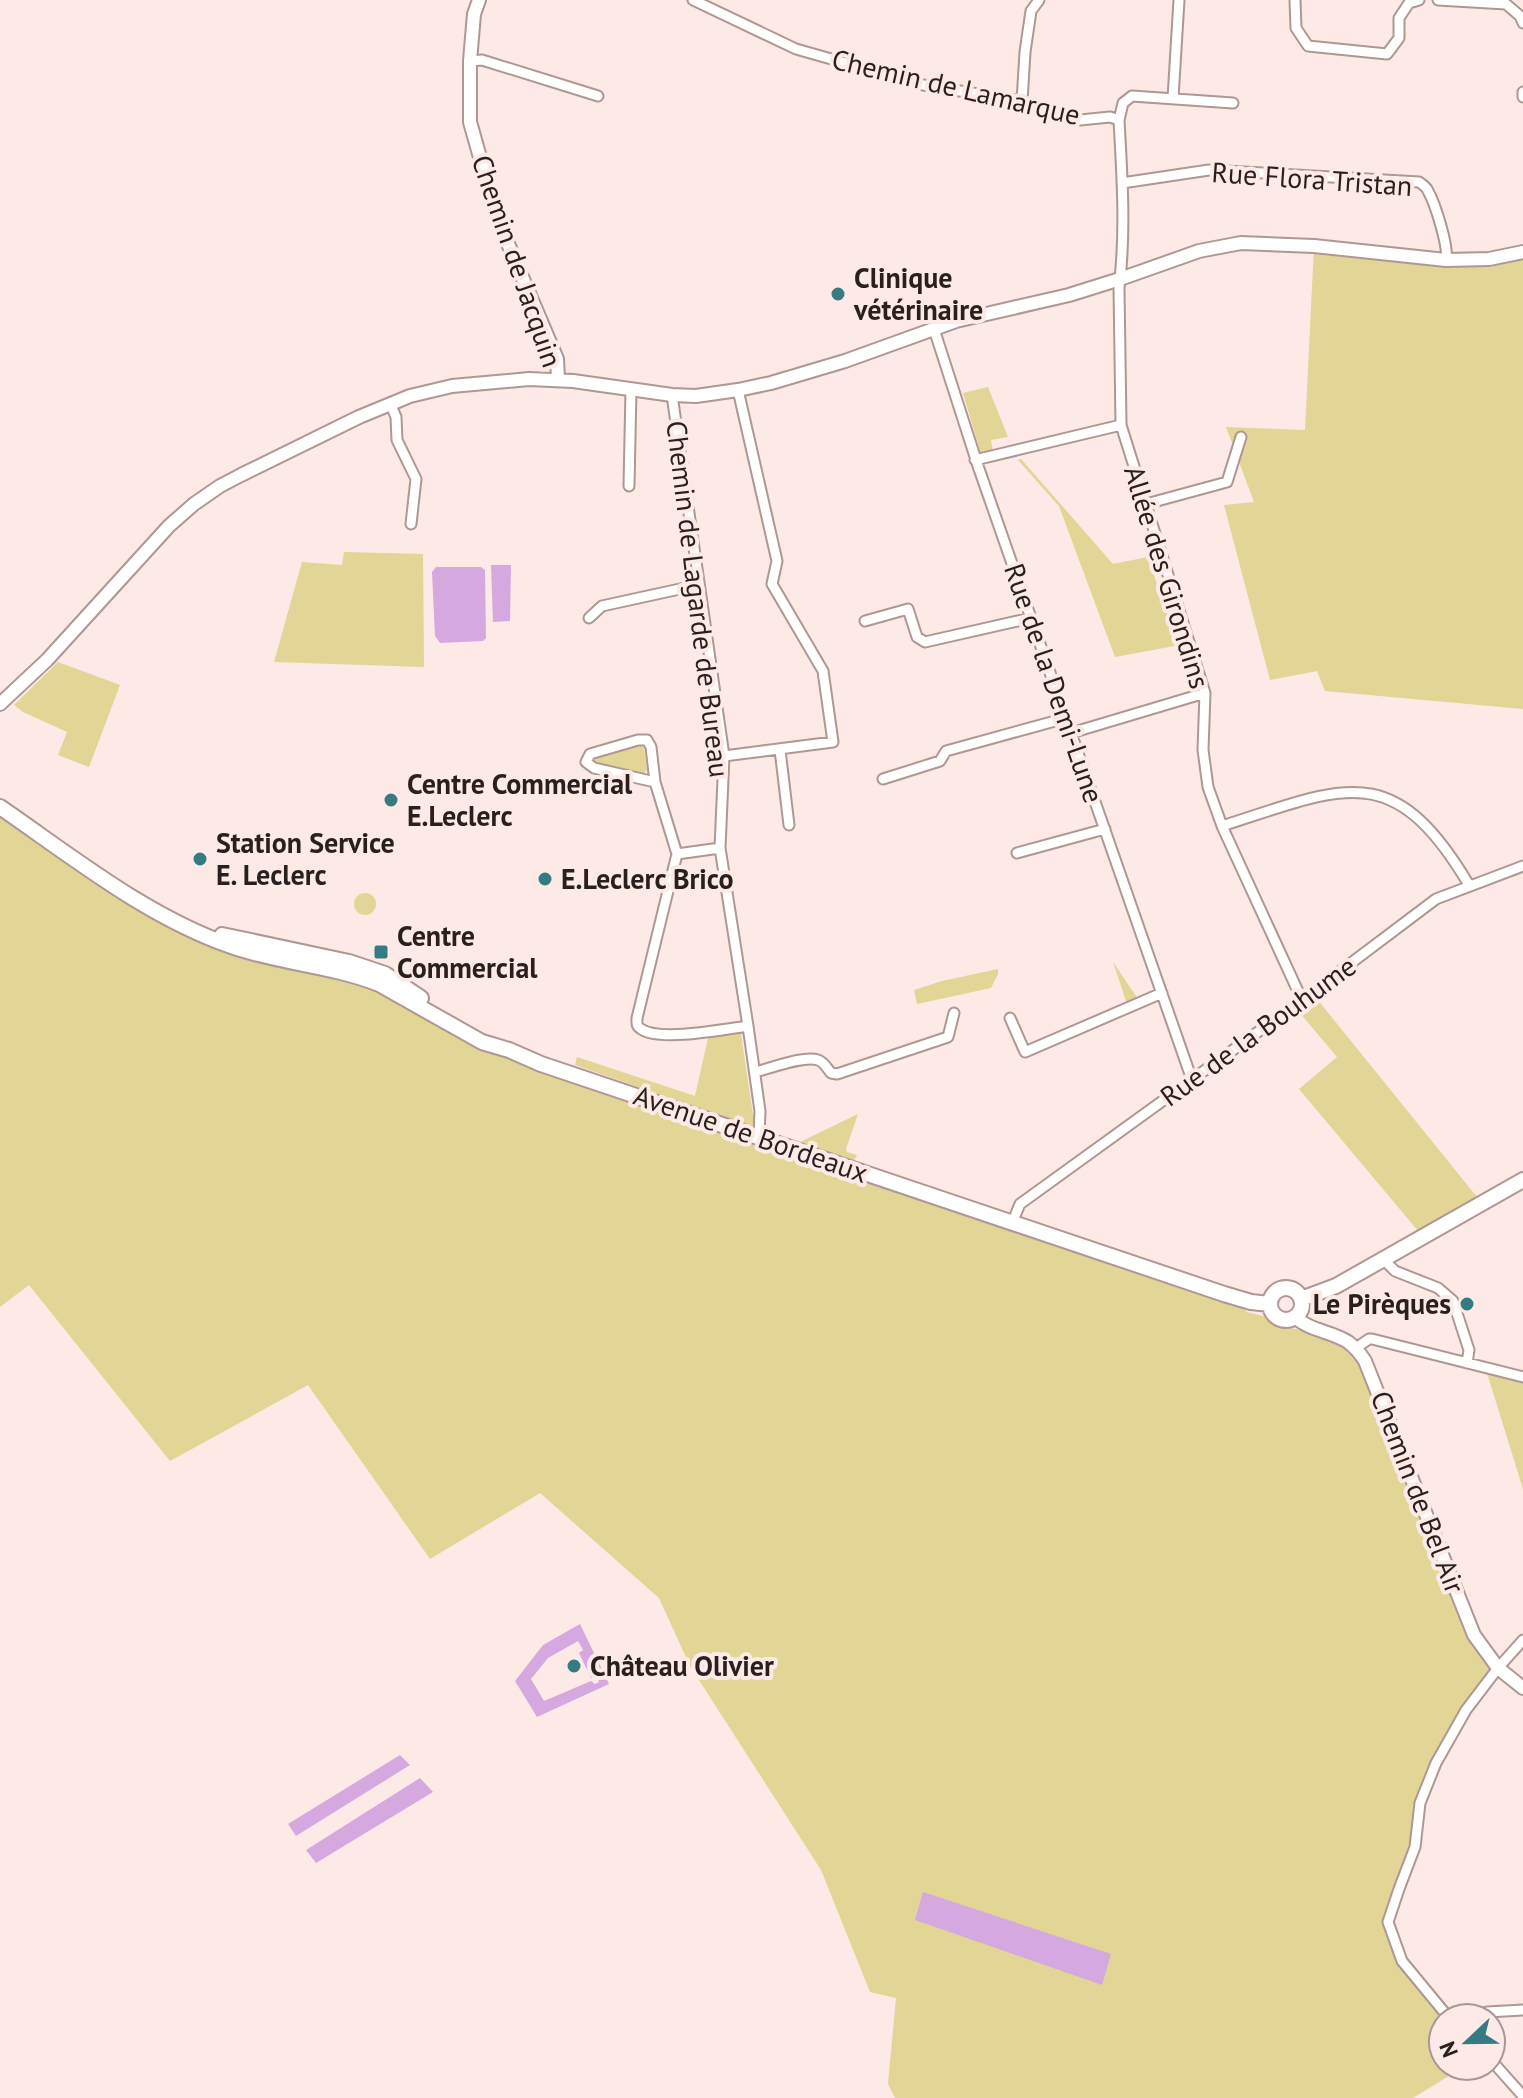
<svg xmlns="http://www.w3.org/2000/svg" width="1523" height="2098" viewBox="0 0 1523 2098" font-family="'PT Sans',sans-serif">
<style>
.green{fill:#e2d595}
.water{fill:#d5a8e0;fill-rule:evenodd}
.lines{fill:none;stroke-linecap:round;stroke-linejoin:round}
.minor-casing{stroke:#af9793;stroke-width:13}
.tertiary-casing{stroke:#af9793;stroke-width:16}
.secondary-casing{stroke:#af9793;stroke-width:18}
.minor{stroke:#fff;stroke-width:9}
.tertiary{stroke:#fff;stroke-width:12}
.secondary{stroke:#fff;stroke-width:14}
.poi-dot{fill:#347c82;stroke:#fde9e5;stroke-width:3}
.labels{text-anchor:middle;stroke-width:8;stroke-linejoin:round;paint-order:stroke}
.street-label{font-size:28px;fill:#281f1e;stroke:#fde9e5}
.poi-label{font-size:28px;font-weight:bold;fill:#281f1e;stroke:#fde9e5;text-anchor:start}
</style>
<rect width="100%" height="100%" fill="#fde9e5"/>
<!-- green -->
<path class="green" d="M1314,246L1446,260L1523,252V709L1325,691L1317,671L1270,680L1224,505L1254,502L1226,427L1305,430Z
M988,387L1008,437L991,440L993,452L981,454L963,393Z
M1021,459L1113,564L1148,557L1159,591L1169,590L1185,644L1115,657L1059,506L1018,460Z
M344,552L423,554L424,667L274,662L302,562L342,565Z
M58,662L120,685L89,767L58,755L67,732L23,712L14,705Z
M638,745L644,748L647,770L641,776L593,763L595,758Z
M0,807L136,900L197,928L385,974L458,1022L494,1041L1224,1294L1247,1312L1263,1316L1290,1328L1337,1336L1356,1348L1474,1635L1498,1668L1466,1710L1420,1803L1415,1847L1388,1922L1402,1961L1449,2018H1443V2066H1465L1413,2098H895L888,2084L896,1998L870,1992L821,1870L690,1666L659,1598L540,1493L430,1559L308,1385L170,1461L29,1285L0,1307Z
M354 904a11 11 0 1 1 22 0a11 11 0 1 1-22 0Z
M1113,962L1138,999L1127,1004Z
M998,969V974L991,988L917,1004L914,990L942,981Z
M1317,999L1477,1197L1419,1232L1299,1089L1337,1057L1300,1013Z
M738,1032L741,1034L753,1115L756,1117L758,1120L751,1126L575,1065L577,1057L695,1096L708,1038Z
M858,1114L846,1149L847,1152L857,1155L854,1161L800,1142Z
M1487,1373L1523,1382V1489Z"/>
<!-- water -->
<path class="water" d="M491,565H511L510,621L493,622Z
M436,567H481L485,570L486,638L483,641L440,643L435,636L432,572Z
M580,1624L609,1684L537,1717L515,1681L543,1645ZM578,1641L583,1650L579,1653L591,1678L597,1676L599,1682L595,1684L591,1681L544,1701L531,1679L548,1658Z
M400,1755L410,1765L296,1836L288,1824Z
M420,1778L433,1792L316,1863L306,1850Z
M923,1892L1111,1954L1102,1985L915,1920Z"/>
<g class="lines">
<defs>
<path id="minor" d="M693,0L796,49L923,85L1022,101L1080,120L1110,117L1119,120C1122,175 1126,232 1119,288L1121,425L1205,693L1203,750L1208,787L1222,826L1302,1000
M1295,0L1296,28L1308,46L1387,54L1399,38V18L1409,3L1419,0
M1438,0L1506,4L1520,16L1523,23
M470,61L482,60L598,96
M1523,92V97
M1173,98L1179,0
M1022,101L1025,52L1031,11L1039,0
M1119,120L1123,103L1132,96L1233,103
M1122,183L1209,170L1419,182C1422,184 1427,188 1428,191C1435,203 1449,247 1446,260
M934,329L978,466L1192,1080
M672,395L724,756L720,848L748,1026L760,1111L759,1136
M390,403L396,417L397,440L416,479L411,524
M975,460L1121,425
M629,486L631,390
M1146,504L1227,482L1241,437
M589,618L602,606L698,585
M865,621L908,609L917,637L925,642L1031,618
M1071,733L1205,693
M780,750L789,825
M724,756L833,742L823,671L772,584L777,561L738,390
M883,779L940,761L946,751L1066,718
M655,782L594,768L586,762L590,754L638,740H647L651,747L655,782L677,854
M1222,826C1344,787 1393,757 1469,885
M720,848L677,854L637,1018C637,1023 636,1026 641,1029C659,1042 726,1029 748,1026
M1017,853L1105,829
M1010,1018L1025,1052L1162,993
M755,1072C769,1069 804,1055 818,1060C824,1062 827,1068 831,1073L837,1074L948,1037L954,1013
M1012,1223L1020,1204L1302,1000L1436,899L1523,866
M1383,1259L1395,1271L1438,1288L1453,1301L1469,1350L1467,1363
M1356,1348L1369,1339H1372L1523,1377
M1449,2018L1402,1961L1388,1922L1399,1889L1415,1847L1420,1803L1436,1763L1466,1710L1498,1668L1523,1640
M1465,2018L1487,2012L1523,2010
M1491,2060L1523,2096"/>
<path id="tertiary" d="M479,0L474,14L470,61V122L489,189L506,239L557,359L558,379
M0,704L47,660L169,526L194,504L220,486L241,475L359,417L410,396L452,386L529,379L573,381L672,395L696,396L738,390L771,383L845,361L956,321L1069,295L1120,279L1199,251L1241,243L1314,246L1446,260L1489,259L1523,252
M1295,1317C1310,1331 1331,1331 1348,1342C1355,1347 1360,1353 1365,1361L1474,1635L1498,1668L1523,1688"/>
<path id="secondary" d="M0,807C74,858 146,916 231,946C279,963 331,965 379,984L482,1042L509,1050L541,1064L1224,1294L1251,1302L1270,1304
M222,935L349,962L385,974L421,998
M1270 1304a16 16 0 1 1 32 0a16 16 0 1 1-32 0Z
M1301,1299L1336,1286L1523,1180"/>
</defs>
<!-- minor casing -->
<use href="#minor" class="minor-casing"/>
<!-- tertiary casing -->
<use href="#tertiary" class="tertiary-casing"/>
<!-- secondary casing -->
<use href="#secondary" class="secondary-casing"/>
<!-- minor -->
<use href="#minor" class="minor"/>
<!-- tertiary -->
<use href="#tertiary" class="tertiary"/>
<!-- secondary -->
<use href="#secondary" class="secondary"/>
</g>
<!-- markers -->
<g class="poi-dot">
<circle cx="838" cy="294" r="8"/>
<circle cx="391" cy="800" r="8"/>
<circle cx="200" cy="859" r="8"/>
<circle cx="545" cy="879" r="8"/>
<rect x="373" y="944" width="16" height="16" rx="4"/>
<circle cx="1467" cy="1304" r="8"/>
<circle cx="574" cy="1666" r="8"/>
</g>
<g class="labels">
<!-- street labels -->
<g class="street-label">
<text transform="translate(956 87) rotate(13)" y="10">Chemin de Lamarque</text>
<text transform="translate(1312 179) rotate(4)" y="10">Rue Flora Tristan</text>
<text transform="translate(517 261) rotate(71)" y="10">Chemin de Jacquin</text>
<text transform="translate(1167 577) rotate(73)" y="10">Allée des Girondins</text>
<text transform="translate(698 599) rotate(83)" y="10">Chemin de Lagarde de Bureau</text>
<text transform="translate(1054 683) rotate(71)" y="10">Rue de la Demi-Lune</text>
<text transform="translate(1258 1031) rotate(-36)" y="10">Rue de la Bouhume</text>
<text transform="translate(751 1134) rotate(19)" y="10">Avenue de Bordeaux</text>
<text transform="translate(1418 1492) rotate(69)" y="10">Chemin de Bel Air</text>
</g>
<!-- poi labels -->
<g class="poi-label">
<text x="854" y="288">Clinique<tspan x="854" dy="32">vétérinaire</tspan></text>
<text x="407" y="794">Centre Commercial<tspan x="407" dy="32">E.Leclerc</tspan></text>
<text x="216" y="853">Station Service<tspan x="216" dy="32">E. Leclerc</tspan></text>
<text x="561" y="889">E.Leclerc Brico</text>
<text x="397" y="946">Centre<tspan x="397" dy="32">Commercial</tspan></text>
<text x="1451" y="1314" text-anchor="end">Le Pirèques</text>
<text x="590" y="1676">Château Olivier</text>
</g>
</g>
<!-- north arrow -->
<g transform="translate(1467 2042) rotate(248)"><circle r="38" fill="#fde9e5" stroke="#a89895" stroke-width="2"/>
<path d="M0-6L14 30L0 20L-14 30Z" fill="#347c82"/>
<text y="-12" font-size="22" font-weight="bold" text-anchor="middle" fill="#281f1e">N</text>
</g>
</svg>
